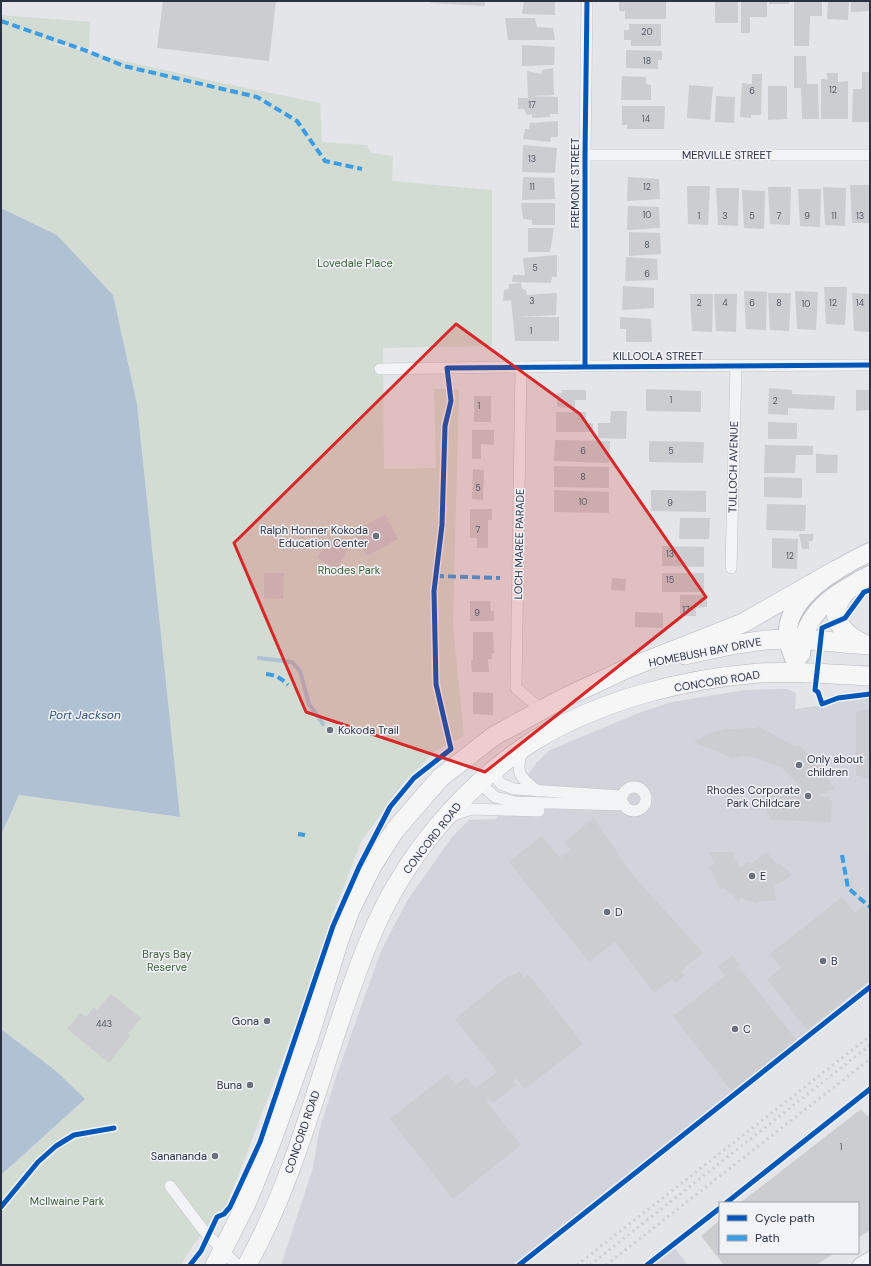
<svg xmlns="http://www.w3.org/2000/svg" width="871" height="1266" viewBox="0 0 871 1266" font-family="'DM Sans',sans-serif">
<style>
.built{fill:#d1d4db}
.green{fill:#d3dcd3}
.water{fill:#b1c1d4}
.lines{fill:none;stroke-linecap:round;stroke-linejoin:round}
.stream{stroke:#b1c1d4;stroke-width:4}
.building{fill:#cbcdd0}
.minor-casing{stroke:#c1c3c6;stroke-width:12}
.tertiary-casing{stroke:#c1c3c6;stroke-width:16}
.primary-casing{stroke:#bfc2c6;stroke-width:20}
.trunk-casing{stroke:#b5b8bd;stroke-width:20}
.minor{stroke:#f2f3f5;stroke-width:11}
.tertiary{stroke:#f2f3f5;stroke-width:14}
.primary{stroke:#f6f6f7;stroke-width:18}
.trunk{stroke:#f6f6f7;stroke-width:19}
.rail{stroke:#cbcdd0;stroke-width:3;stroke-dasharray:2 4;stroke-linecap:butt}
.quiet{stroke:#3d9de3;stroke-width:4;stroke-dasharray:8 4;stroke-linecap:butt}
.cycleway-casing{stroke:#f1f3f7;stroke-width:8}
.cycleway{stroke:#0057b8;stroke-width:5}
.marked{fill:#d62828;fill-opacity:0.2;stroke:#d62828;stroke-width:3;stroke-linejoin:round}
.poi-dot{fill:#6a707c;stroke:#f1f3f7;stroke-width:1.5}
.labels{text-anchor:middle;stroke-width:3;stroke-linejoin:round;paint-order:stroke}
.number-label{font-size:9px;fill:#525966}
.street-label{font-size:11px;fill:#293142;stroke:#f1f3f7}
.park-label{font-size:11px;fill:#3c5e36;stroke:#f1f3f7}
.poi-label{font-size:11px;fill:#293142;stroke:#f1f3f7;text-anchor:start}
.water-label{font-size:12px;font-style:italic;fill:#324f77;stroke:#f1f3f7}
</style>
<rect width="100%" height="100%" fill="#e3e5e8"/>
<!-- built -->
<path class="built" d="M787,689L796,693L795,709L823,705L851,698L870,697V984L514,1265H281L313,1168L319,1131L337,1074L381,951L407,901L452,837L469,820L496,819L537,762L550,750L641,712L672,702L745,690Z
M674,1247L688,1265H651Z"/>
<!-- green -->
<path class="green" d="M1,15L90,22L89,48L44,42L212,81L320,103L322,142L367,145L371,153L393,156L392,181L492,190V346L383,348L384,469L436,468L434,389H459L453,626L464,736L435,751L403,784L362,840L332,916L303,1006L227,1205L194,1244L181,1265H1V1175L66,1116L69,1085L56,1071L1,1029V835L19,795L180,817L137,404L113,295L57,235L1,208Z
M868,795H870V848L866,851Z"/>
<!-- water -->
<path class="water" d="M1,208L57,235L113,295L137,404L180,817L19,795L1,835Z
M1,1029L56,1071L85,1099L1,1175Z"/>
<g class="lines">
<!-- stream -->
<path class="stream" d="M259,658L292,662L300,671L309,704L323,724"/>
</g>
<!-- building -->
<path class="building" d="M163,1H276L269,61L157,48Z
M431,1H485V6L431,3Z
M524,1H555V15L522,14Z
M619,1H666V19H625V11H619Z
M715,1H738V23H715Z
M741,1H767V17H750V33H741Z
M769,1H789V4H769Z
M794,1H822V16H810L809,46H794Z
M828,1H849L848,20L827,19Z
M851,1H870V11L851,12Z
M505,18H535L537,27L553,28L555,40H508Z
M629,24H661V46H631V40H624V30H629Z
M522,45L555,47L554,65L522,66Z
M626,50L662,51V60H658V69L626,68Z
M794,56H806L807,84H818L819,119H802L801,88H794Z
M553,68L554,95L530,96L558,97V114H550V117L532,118V114L527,115L524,109H518V98H528L527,71L541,74L542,70Z
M862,72H870V122H852L853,89H862Z
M826,73H838V82L848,81V119H821V79H828Z
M752,74H762L761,115H751V118L740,117L742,83L752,84Z
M622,76L646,77V84L651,85V100H621Z
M689,85L713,87L710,120L687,118Z
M768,86H787V119L768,120Z
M716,96L735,97L734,123L715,122Z
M622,106H665L664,129H627V125H622Z
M558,121V137H551L550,142L523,139L525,129H529L530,123Z
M523,145L557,148L555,173L522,172Z
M523,177L554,178L555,199L522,200Z
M628,177L659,179L660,199L627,201Z
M850,185H870V223H852Z
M687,186H710L708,225L688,224Z
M768,187H791L790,225L770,224Z
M823,187L846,188L845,226L825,225Z
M716,188H739L738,226L718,225Z
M798,189H821L820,227L800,226Z
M742,190L765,191L764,229L744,228Z
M521,203H555V225H532V220L523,219Z
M628,206L659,207L660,228L627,230Z
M528,228H554L550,252H528Z
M629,232L660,233L661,254L629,256Z
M557,255V277H552L551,283L512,282L513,275H525L523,258Z
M626,257L657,259L658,280L625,281Z
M521,283L522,289L526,290L527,295L557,293L556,315L519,317H559V341H515L511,300L503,301L504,290L509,289V284Z
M623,286L654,288V308L622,310Z
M824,287H847L845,325L826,324Z
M744,291L767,292L766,330L746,329Z
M795,291L818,292L816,330L797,329Z
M768,293H791L789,331L770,330Z
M852,293L870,294V332L854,331Z
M690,294H713L712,332L692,331Z
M714,294H737L736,332L716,331Z
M620,317L651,319L652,342H626V329H620Z
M769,388L792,390V394L835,396L834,410L788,408V415L768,414Z
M646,389L701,391V412L646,411Z
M562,390H586V400H575V408L557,407V393H562Z
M856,390H870V410L856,411Z
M474,396H491V422H474Z
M611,411H627L626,439L598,438V423H610Z
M556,412H586V423H593V432H556Z
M768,422L797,423V439H768Z
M472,430H494V445L481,444V459H472Z
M555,440L610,441L609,463L554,461Z
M649,441L704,442L703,463L649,462Z
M765,445L813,446V455H796L795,473H764Z
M816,454L838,455L837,473H816Z
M554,466L609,467V488L554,487Z
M473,469L484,470L483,500L472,499Z
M764,477L802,478V498L764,497Z
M554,490L609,492V513L554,512Z
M651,490L706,491V512L651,511Z
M767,504L806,505L805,531L766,530Z
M470,509H492V520H488V548H477V538H470Z
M385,514L398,539L367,556L354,532Z
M680,518H710L709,539H679Z
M799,534H813V541H809V549H802Z
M772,538L798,539L797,569L772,568Z
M333,539L349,548L337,569L317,558L324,547L328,549Z
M662,546L704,547V567L662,566Z
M264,573H284L283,599L264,598Z
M662,573H704V592H662Z
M612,578L626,579L625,591L611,590Z
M680,595H707V607L696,608V616H680Z
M470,601H490L491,611H494V621H470Z
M635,612L663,613V628L635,627Z
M473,632H493L494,653H492V659H488L489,672H472L471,660H473Z
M473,692L493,693V715L473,714Z
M870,709V779L856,775V712Z
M757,726L796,747L798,744L816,762L819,760L834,789L817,796L830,797L829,800L832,801L831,822L771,820L762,799V795L803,796L795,781L782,768L757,758L744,756L732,758L694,742L710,733L725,729L757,728Z
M594,818L632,874L703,953L681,971L685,975L675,983L672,979L654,993L615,942L589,962L509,862L542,836L560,858L571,849L564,842Z
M709,852H735L734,858L740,867L749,862L751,864L767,852L777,865L779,863L792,874L784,881L774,885L776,901H759L758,904L741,898L739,901L724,888L721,890L709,867L715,864Z
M842,897L855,913L863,905L870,914V980L807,1030L767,979L781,968L770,954Z
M733,955L740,965L738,966L797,1041L732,1092L673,1016L725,976L718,967Z
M519,971L524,978L528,974L583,1044L525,1089L516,1078L513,1081L516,1085L493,1103L489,1099L486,1101L521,1145L453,1199L390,1119L447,1074L456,1085L466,1077L475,1089L497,1072L455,1019L509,975L511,977Z
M111,994L141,1018L128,1034L130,1036L109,1063L67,1029L80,1013L86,1017L94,1007L97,1010Z
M861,1109L867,1116L870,1114V1230L858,1238V1203H740Z
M720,1220V1253H835L816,1265H724L701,1236Z"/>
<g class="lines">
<defs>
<path id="minor" d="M585,155H870
M585,366V155L587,1
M521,367L516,688L542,710
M380,369L585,366L870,365
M731,568L736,366
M523,750C514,771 520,779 538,791
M492,773L501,784L514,789L622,796
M480,783L495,797L515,802L624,805
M622 799a12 12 0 1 1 24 0a12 12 0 1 1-24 0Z
M451,816L471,809L539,811
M170,1186L204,1231L237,1265"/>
<path id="tertiary" d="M860,1265L870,1259"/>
<path id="primary" d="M801,654C804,611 835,593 870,575
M800,673C796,662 789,649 788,638C783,598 840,566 870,552"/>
<path id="trunk" d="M861,580C856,584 849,589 844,594C826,617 843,634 864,644
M685,655C711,649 738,643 766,640C800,637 836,643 870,645
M215,1265L246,1204L269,1148L309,1037L339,940L351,908L372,866L395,830L440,778L494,736L562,699L626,669L743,623L836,570
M247,1265C303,1164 325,1047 369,941C401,861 461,787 535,740C601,700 683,679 759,673C796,671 833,674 870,676"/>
</defs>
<!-- minor casing -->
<use href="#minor" class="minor-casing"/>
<!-- tertiary casing -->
<use href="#tertiary" class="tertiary-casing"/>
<!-- primary casing -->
<use href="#primary" class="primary-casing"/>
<!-- trunk casing -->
<use href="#trunk" class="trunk-casing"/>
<!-- minor -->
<use href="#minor" class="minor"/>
<!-- tertiary -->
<use href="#tertiary" class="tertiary"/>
<!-- primary -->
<use href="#primary" class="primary"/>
<!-- trunk -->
<use href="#trunk" class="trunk"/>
<!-- rail -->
<path class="rail" d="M577,1265L870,1036
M590,1265L870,1045
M606,1265L870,1059"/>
<!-- quiet -->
<path class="quiet" d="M1,21L87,51L124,66L257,97L297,121L325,161L362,169
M436,576L500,578
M266,674C276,675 281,678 288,685
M298,834L305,835
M842,855L848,888L870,907"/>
<defs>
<path id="cycleway" d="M585,366V155L587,1
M870,590L864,592L845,618L822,628L815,690L818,692L822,704L838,698L870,694
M726,1203L870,1089
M1,1207L38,1162L56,1146L74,1135L114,1128
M190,1265L201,1251L217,1217L224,1214L230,1207L260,1142L333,926L359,867L390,807L414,778L451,749L436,684L434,591L442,525L445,426L451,401L447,368L870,365
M519,1265L870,987
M647,1265L720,1208"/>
</defs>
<!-- cycleway casing -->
<use href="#cycleway" class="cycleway-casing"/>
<!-- cycleway -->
<use href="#cycleway" class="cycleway"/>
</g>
<!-- marked area -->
<path class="marked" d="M456,324L580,414L706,597L485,772L306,712L234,543Z"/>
<!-- markers -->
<g class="poi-dot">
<circle cx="376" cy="536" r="4"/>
<circle cx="330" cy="730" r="4"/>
<circle cx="799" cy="765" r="4"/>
<circle cx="808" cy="796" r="4"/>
<circle cx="752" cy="876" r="4"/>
<circle cx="607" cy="912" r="4"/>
<circle cx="823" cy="961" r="4"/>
<circle cx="267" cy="1021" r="4"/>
<circle cx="735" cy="1029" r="4"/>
<circle cx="250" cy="1085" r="4"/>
<circle cx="215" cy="1156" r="4"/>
</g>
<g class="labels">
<!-- number labels -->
<g class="number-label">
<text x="647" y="35">20</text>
<text x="647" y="64">18</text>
<text x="833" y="93">12</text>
<text x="752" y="94">6</text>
<text x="532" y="108">17</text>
<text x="646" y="122">14</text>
<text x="532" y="162">13</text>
<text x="532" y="190">11</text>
<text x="647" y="190">12</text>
<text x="647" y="218">10</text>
<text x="699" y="219">1</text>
<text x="725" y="219">3</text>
<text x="752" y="219">5</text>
<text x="779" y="219">7</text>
<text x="807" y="219">9</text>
<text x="834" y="219">11</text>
<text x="860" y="219">13</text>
<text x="647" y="248">8</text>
<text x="535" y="271">5</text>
<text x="647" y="277">6</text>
<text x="532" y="304">3</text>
<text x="699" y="306">2</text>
<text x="725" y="306">4</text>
<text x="752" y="306">6</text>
<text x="779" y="306">8</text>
<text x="833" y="306">12</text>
<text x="860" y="306">14</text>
<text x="806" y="307">10</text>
<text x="531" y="334">1</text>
<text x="671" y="403">1</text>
<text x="775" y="404">2</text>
<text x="479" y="409">1</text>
<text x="583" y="454">6</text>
<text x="671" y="454">5</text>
<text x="583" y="480">8</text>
<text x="478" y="491">5</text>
<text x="583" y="505">10</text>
<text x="670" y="506">9</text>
<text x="478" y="533">7</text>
<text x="670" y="557">13</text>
<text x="790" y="559">12</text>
<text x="670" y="583">15</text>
<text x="686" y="613">17</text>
<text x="477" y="616">9</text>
<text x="104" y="1027">443</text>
<text x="841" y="1150">1</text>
</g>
<!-- street labels -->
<g class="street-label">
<text x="727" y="159">MERVILLE STREET</text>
<text transform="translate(575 183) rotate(-90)" y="4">FREMONT STREET</text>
<text x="658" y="360">KILLOOLA STREET</text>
<text transform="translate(733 467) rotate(-89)" y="4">TULLOCH AVENUE</text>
<text transform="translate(519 544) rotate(-89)" y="4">LOCH MAREE PARADE</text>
<text transform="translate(705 652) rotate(-11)" y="4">HOMEBUSH BAY DRIVE</text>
<text transform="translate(717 681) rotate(-9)" y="4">CONCORD ROAD</text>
<text transform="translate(432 838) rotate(-52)" y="4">CONCORD ROAD</text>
<text transform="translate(302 1132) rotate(-71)" y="4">CONCORD ROAD</text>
</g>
<!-- park labels -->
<g class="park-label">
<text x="355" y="267">Lovedale Place</text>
<text x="349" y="574">Rhodes Park</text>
<text x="167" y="958">Brays Bay<tspan x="167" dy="13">Reserve</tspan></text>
<text x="67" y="1205">McIlwaine Park</text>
</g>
<!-- poi labels -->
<g class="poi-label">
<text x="368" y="534" text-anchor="end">Ralph Honner Kokoda<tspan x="368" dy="13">Education Center</tspan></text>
<text x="338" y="734">Kokoda Trail</text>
<text x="807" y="763">Only about<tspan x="807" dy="13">children</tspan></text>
<text x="800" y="794" text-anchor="end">Rhodes Corporate<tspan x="800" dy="13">Park Childcare</tspan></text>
<text x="760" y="880">E</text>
<text x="615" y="916">D</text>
<text x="831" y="965">B</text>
<text x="259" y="1025" text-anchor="end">Gona</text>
<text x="743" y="1033">C</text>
<text x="242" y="1089" text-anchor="end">Buna</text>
<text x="207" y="1160" text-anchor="end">Sanananda</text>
</g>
<!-- water labels -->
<g class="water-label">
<text x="85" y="719">Port Jackson</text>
</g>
</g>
<!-- border -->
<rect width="871" height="1266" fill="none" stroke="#293142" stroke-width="4"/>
<!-- legend -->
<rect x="719" y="1202" width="140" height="52" fill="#f1f3f7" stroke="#a1a5af"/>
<rect x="727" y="1215" width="20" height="6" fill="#0057b8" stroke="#a1a5af"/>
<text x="755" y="1222" font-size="12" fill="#293142">Cycle path</text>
<rect x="727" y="1235" width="20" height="6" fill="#3d9de3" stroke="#a1a5af"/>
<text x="755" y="1242" font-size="12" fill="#293142">Path</text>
</svg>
